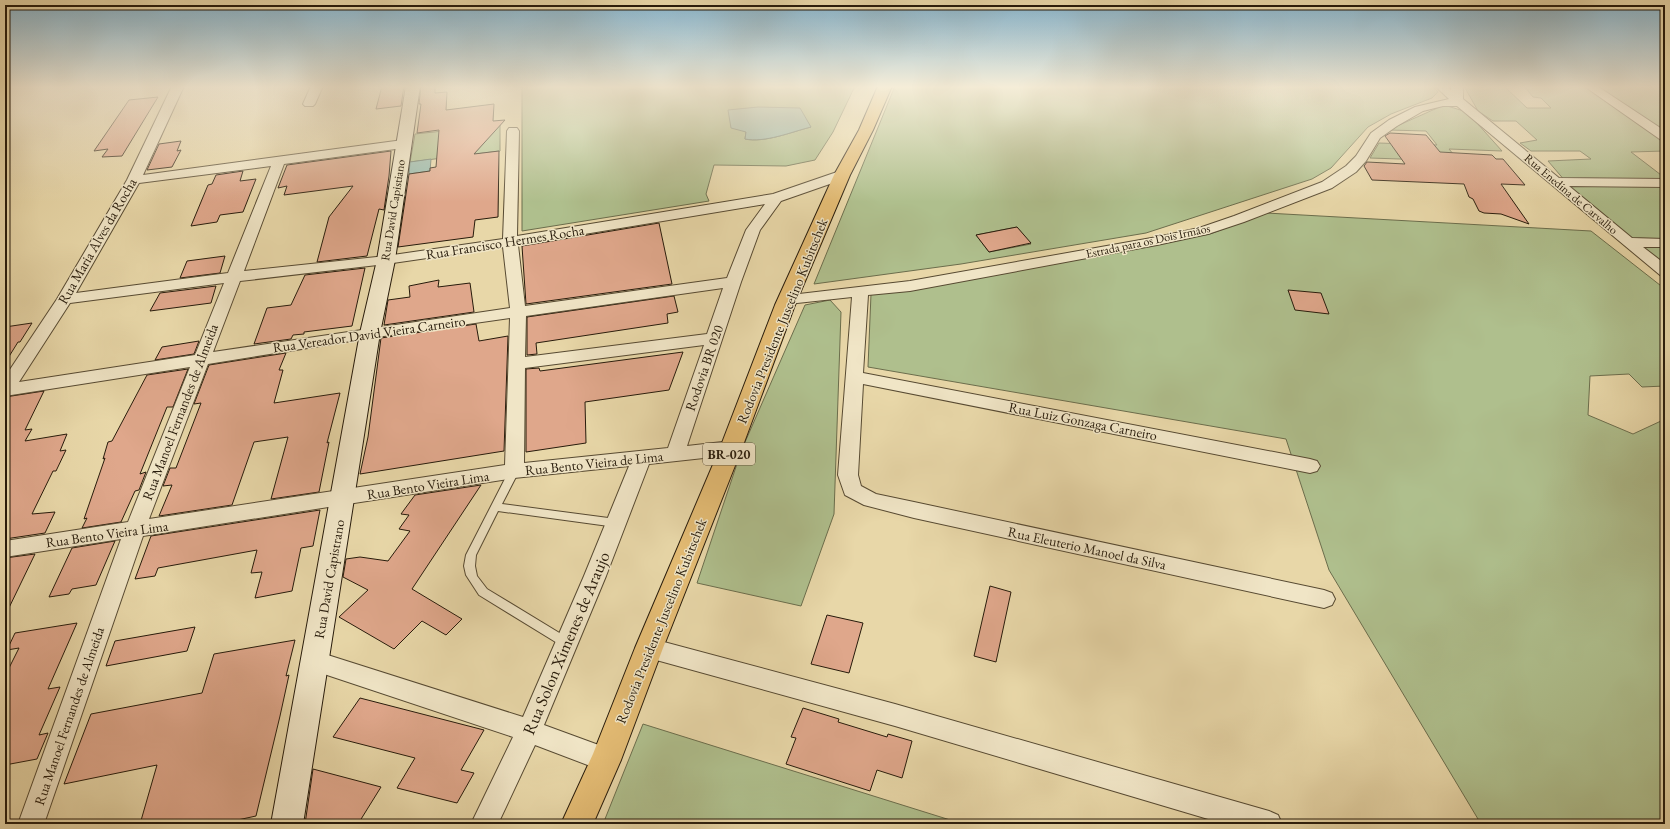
<svg xmlns="http://www.w3.org/2000/svg" width="1670" height="829" viewBox="0 0 1670 829" font-family="'EB Garamond',serif">
<style>
.green{fill:#afbf8d;stroke:#6b6d4c;fill-rule:evenodd}
.water{fill:#97b9ac;stroke:#6a7a6c}
.building{fill:#dfa78b;stroke:#271b0b}
.lines{fill:none;stroke-linecap:round;stroke-linejoin:round}
.lane-casing{stroke:#574a32;stroke-width:2}
.street-casing{stroke:#574a32;stroke-width:2}
.secondary-casing{stroke:#271b0b;stroke-width:2}
.highway-casing{stroke:#271b0b;stroke-width:2}
.lane{fill:#f0e5c6;fill-rule:evenodd}
.street{fill:#f0e5c6;fill-rule:evenodd}
.secondary{fill:#f0e5c6;fill-rule:evenodd}
.highway{fill:#e4bc74;fill-rule:evenodd}
.labels{text-anchor:middle;stroke-width:3;stroke-linejoin:round;paint-order:stroke}
.far-street-label{font-size:12px;fill:#271b0b;stroke:#f0e5c6}
.shield{fill:#f0e5c6;stroke:#635843;stroke-width:1}
.shield-label{font-size:13px;font-weight:bold;fill:#271b0b}
.street-label{font-size:14px;fill:#271b0b;stroke:#f0e5c6}
.near-street-label{font-size:17px;fill:#271b0b;stroke:#f0e5c6}
</style>
<rect width="100%" height="100%" fill="#e8d7a8"/>
<filter id="stains"><feTurbulence type="fractalNoise" baseFrequency=".005" numOctaves="4"/><feColorMatrix values="0 0 0 0 .2 0 0 0 0 .09 0 0 0 0 .02 0 0 0 .5 -.17"/></filter>
<radialGradient id="worn" r=".72"><stop offset=".6" stop-color="#630" stop-opacity="0"/><stop offset="1" stop-color="#630" stop-opacity=".3"/></radialGradient>
<!-- green -->
<path class="green" d="M522,86H855L833,132L815,160L786,166L714,165L706,194L709,201L522,231ZM811,127C791,132 765,143 745,139L746,132Z
M895,86H1433L1438,92L1432,98L1391,114L1368,127L1331,168L1312,179L1146,233L961,264L814,284ZM1017,227L1031,244L989,252L976,235Z
M1464,86H1504L1527,108H1551L1541,98L1533,97L1524,86L1665,87V151L1631,152L1665,178V182H1566L1548,161L1591,159L1580,151H1531L1520,143L1537,140L1516,121H1493L1478,111Z
M1444,105L1467,112L1502,151L1449,149L1459,161L1370,158L1379,143L1437,145L1426,131L1388,130Z
M500,125V151L410,162L415,134Z
M1558,182L1665,184V272Z
M1266,213L1591,231L1665,289V386L1642,387L1629,374L1590,376L1588,415L1633,434L1661,421H1665V824H1481L1329,570L1286,439L868,367L871,294L1210,234Z
M830,300L841,312L834,514L801,606L697,583L742,449L805,305Z
M643,724L963,824H603Z"/>
<!-- water -->
<path class="water" d="M758,107L800,108L811,127C791,132 765,143 745,139L746,132L731,128L728,110Z
M431,159L430,171L409,174L410,162Z"/>
<!-- building -->
<path class="building" d="M382,86H404L401,106L376,109Z
M421,86H435V93L447,92L446,110L494,104L493,121L505,120L474,154L499,151L498,217L475,220L473,237L398,247L409,174L430,171V168L436,167L439,130L417,133L421,104H419Z
M158,97L122,156L102,157L108,149L94,151L129,100Z
M1390,133L1426,135L1440,152L1492,155L1496,159H1503L1525,185L1501,184L1529,224L1501,214L1484,213L1479,211L1473,199L1469,197L1464,184L1372,180L1364,166L1367,162L1405,164L1385,136Z
M181,141L177,151L181,150L172,167L147,170L159,144Z
M391,151L389,176L384,210L379,209L367,256L317,262L329,217L353,186L284,195L287,186L278,188L287,165Z
M243,171L240,181L256,179L243,212L220,215L217,222L191,226L208,185L212,184L216,175Z
M659,223L672,284L526,304L522,246Z
M1017,227L1031,243L989,252L976,235Z
M225,256L220,273L180,278L187,261Z
M365,268L352,326L304,332V334L293,335L291,339L254,344L267,308L291,305L305,275Z
M439,280L438,287L470,283L474,312L384,325L388,300L410,297L409,286Z
M216,286L211,303L150,311L160,293Z
M1288,290L1321,293L1329,314L1295,310Z
M674,296L678,312L667,314L668,323L536,343L537,354L527,355V317Z
M32,323L20,342H18L5,363V327Z
M476,324L479,341L508,336L504,451L360,474L368,437L381,338Z
M199,341L194,354L155,360L162,347Z
M683,352L669,390L585,402L586,443L526,452V369L539,368L540,371Z
M286,353L279,370H283L274,403L340,393L327,443L329,442L319,492L271,499L288,437L254,442L232,505L159,516L172,485L163,486L170,468H176L201,403L194,404L209,365Z
M188,369L173,407H167L140,474L146,472L139,490L135,491L121,522L82,528L87,518L84,519L105,458L103,459L108,442L112,441L147,375Z
M44,391L25,430L32,429L25,441L67,434L60,451L66,450L56,471H53L32,514L55,512L45,533L5,539V397Z
M481,485L412,589L462,619L446,635L422,621L394,649L339,617L368,590L343,577L346,559L360,557L388,561L410,531L399,529L409,515L401,514L415,495Z
M320,510L313,546L301,548L292,591L255,598L262,572L251,573L257,550L158,568L155,576L135,579L151,536Z
M115,541L96,585L72,589L69,594L49,597L72,548Z
M35,554L5,616V558Z
M990,586L1011,592L996,662L974,656Z
M827,615L863,623L849,673L811,664Z
M77,623L48,689L60,687L39,735L48,733L37,759L5,765V676L19,648L7,650L15,633Z
M195,627L187,651L106,666L115,641Z
M295,640L286,676L289,675L280,716L256,816L219,824H140L157,765L64,784L91,714L202,693L214,654Z
M360,698L484,730L461,770L474,773L457,803L397,788L415,758L333,737Z
M803,708L839,719L838,722L887,737L888,734L912,741L902,778L877,770L870,791L786,764L796,738L791,737Z
M313,769L381,787L358,824H305Z"/>
<g class="lines">
<defs>
<path id="lane" d="M514,467L517,468L519,471L502,504L616,519L620,520L621,523L620,526L616,527L498,511L476,555L475,566L477,576L487,589L571,640L573,644L571,648L567,649L479,595L466,575L464,566L466,555L509,471L511,468Z"/>
<path id="street" d="M172,86H184L143,175L403,140L407,141L409,144L407,147L403,148L284,164L244,271L386,256L503,239L507,131L509,128H517L519,131L517,236L773,194L837,172H847L849,175L847,178L781,201L760,230L741,282L687,446L731,441L738,443L740,448L738,453L731,455L649,464L606,576L544,725L615,751L619,760L615,769L606,772L535,745L498,824H471L513,737L315,671L307,668L303,661L307,654L315,651L523,717L584,576L629,466L514,478L143,536L44,824H18L121,539L5,557V541L128,522L190,367L5,396V377L57,299L127,180ZM271,166L228,273L76,293L139,183ZM765,204L746,230L727,278L525,306L518,245ZM503,247L510,308L213,352L240,281L386,264ZM224,283L195,355L19,382L70,303ZM723,288L707,334L525,357L526,316ZM510,318L505,465L149,519L208,364L370,338ZM704,345L668,448L524,463L525,368Z
M311,86H323L315,104L313,106H305L303,104Z
M1435,86H1447L1451,90V86H1463V99L1559,178L1665,179V187L1569,186L1632,238L1665,239V247H1643L1665,264V277L1660,275L1457,106H1443L1423,111L1397,126L1380,138L1366,161L1356,172L1332,188L1244,222L1208,234L1157,245L910,291L868,295L863,373L1310,459L1317,461L1320,466L1317,471L1310,473L863,384L858,475L861,486L876,494L914,502L1324,590L1332,593L1335,599L1332,605L1324,608L914,518L864,505L845,495L838,475L852,297L788,304L782,302L780,299L782,296L910,281L1157,237L1199,228L1234,216L1322,182L1346,166L1356,156L1371,133L1389,120L1415,107L1449,99Z
M1584,86H1597L1665,131V141L1661,140Z
M649,638L895,704L1269,811L1278,815L1282,824H1225L895,726L649,658L641,655L638,648L641,641Z"/>
<path id="secondary" d="M406,86H420L395,260L380,333L303,824H271L360,333L377,260Z"/>
<path id="highway" d="M878,86H892L873,130L850,175L795,305L742,448L663,648L621,760L593,824H561L593,754L635,648L720,448L775,305L834,175L859,130Z"/>
</defs>
<!-- lane casing -->
<use href="#lane" class="lane-casing"/>
<!-- street casing -->
<use href="#street" class="street-casing"/>
<!-- secondary casing -->
<use href="#secondary" class="secondary-casing"/>
<!-- highway casing -->
<use href="#highway" class="highway-casing"/>
<!-- lane -->
<use href="#lane" class="lane"/>
<!-- street -->
<use href="#street" class="street"/>
<!-- secondary -->
<use href="#secondary" class="secondary"/>
<!-- highway -->
<use href="#highway" class="highway"/>
</g>
<!-- sky -->
<linearGradient id="sky" x2="0" y2="1"><stop stop-color="#87b6d0"/><stop offset="0.43" stop-color="#f5edd8"/><stop offset="1" stop-color="#f5edd8" stop-opacity="0"/></linearGradient>
<rect width="1670" height="202" fill="url(#sky)"/>
<g class="labels">
<!-- far-street labels -->
<g class="far-street-label">
<text transform="translate(1571 194) rotate(40)" y="4">Rua Enedina de Carvalho</text>
<text transform="translate(393 210) rotate(-81)" y="4">Rua David Capistiano</text>
<text transform="translate(1148 241) rotate(-12)" y="4">Estrada para os Dois Irmãos</text>
</g>
<!-- shield labels -->
<rect class="shield" x="703" y="443" width="52" height="22" rx="3"/>
<g class="shield-label">
<text x="729" y="459">BR-020</text>
</g>
<!-- street labels -->
<g class="street-label">
<text transform="translate(97 241) rotate(-60)" y="5">Rua Maria Alves da Rocha</text>
<text transform="translate(505 242) rotate(-9)" y="5">Rua Francisco Hermes Rocha</text>
<text transform="translate(782 321) rotate(-68)" y="5">Rodovia Presidente Juscelino Kubitschek</text>
<text transform="translate(369 334) rotate(-8)" y="5">Rua Vereador David Vieira Carneiro</text>
<text transform="translate(704 368) rotate(-71)" y="5">Rodovia BR 020</text>
<text transform="translate(180 412) rotate(-69)" y="5">Rua Manoel Fernandes de Almeida</text>
<text transform="translate(1083 421) rotate(11)" y="5">Rua Luiz Gonzaga Carneiro</text>
<text transform="translate(594 463) rotate(-6)" y="5">Rua Bento Vieira de Lima</text>
<text transform="translate(428 485) rotate(-9)" y="5">Rua Bento Vieira Lima</text>
<text transform="translate(107 534) rotate(-8)" y="5">Rua Bento Vieira Lima</text>
<text transform="translate(1087 548) rotate(12)" y="5">Rua Eleuterio Manoel da Silva</text>
<text transform="translate(329 579) rotate(-80)" y="5">Rua David Capistrano</text>
<text transform="translate(661 621) rotate(-68)" y="5">Rodovia Presidente Juscelino Kubitschek</text>
<text transform="translate(69 716) rotate(-71)" y="5">Rua Manoel Fernandes de Almeida</text>
</g>
<!-- near-street labels -->
<g class="near-street-label">
<text transform="translate(566 643) rotate(-67)" y="6">Rua Solon Ximenes de Araujo</text>
</g>
</g>
<!-- margin -->
<rect width="1670" height="829" fill="none" stroke="#e8d7a8" stroke-width="20"/>
<rect x="6" y="6" width="1658" height="817" fill="none" stroke="#271b0b" stroke-width="2"/>
<rect x="10" y="10" width="1650" height="809" fill="none" stroke="#271b0b"/>
<rect width="100%" height="100%" filter="url(#stains)"/>
<rect width="100%" height="100%" fill="url(#worn)"/>
</svg>
